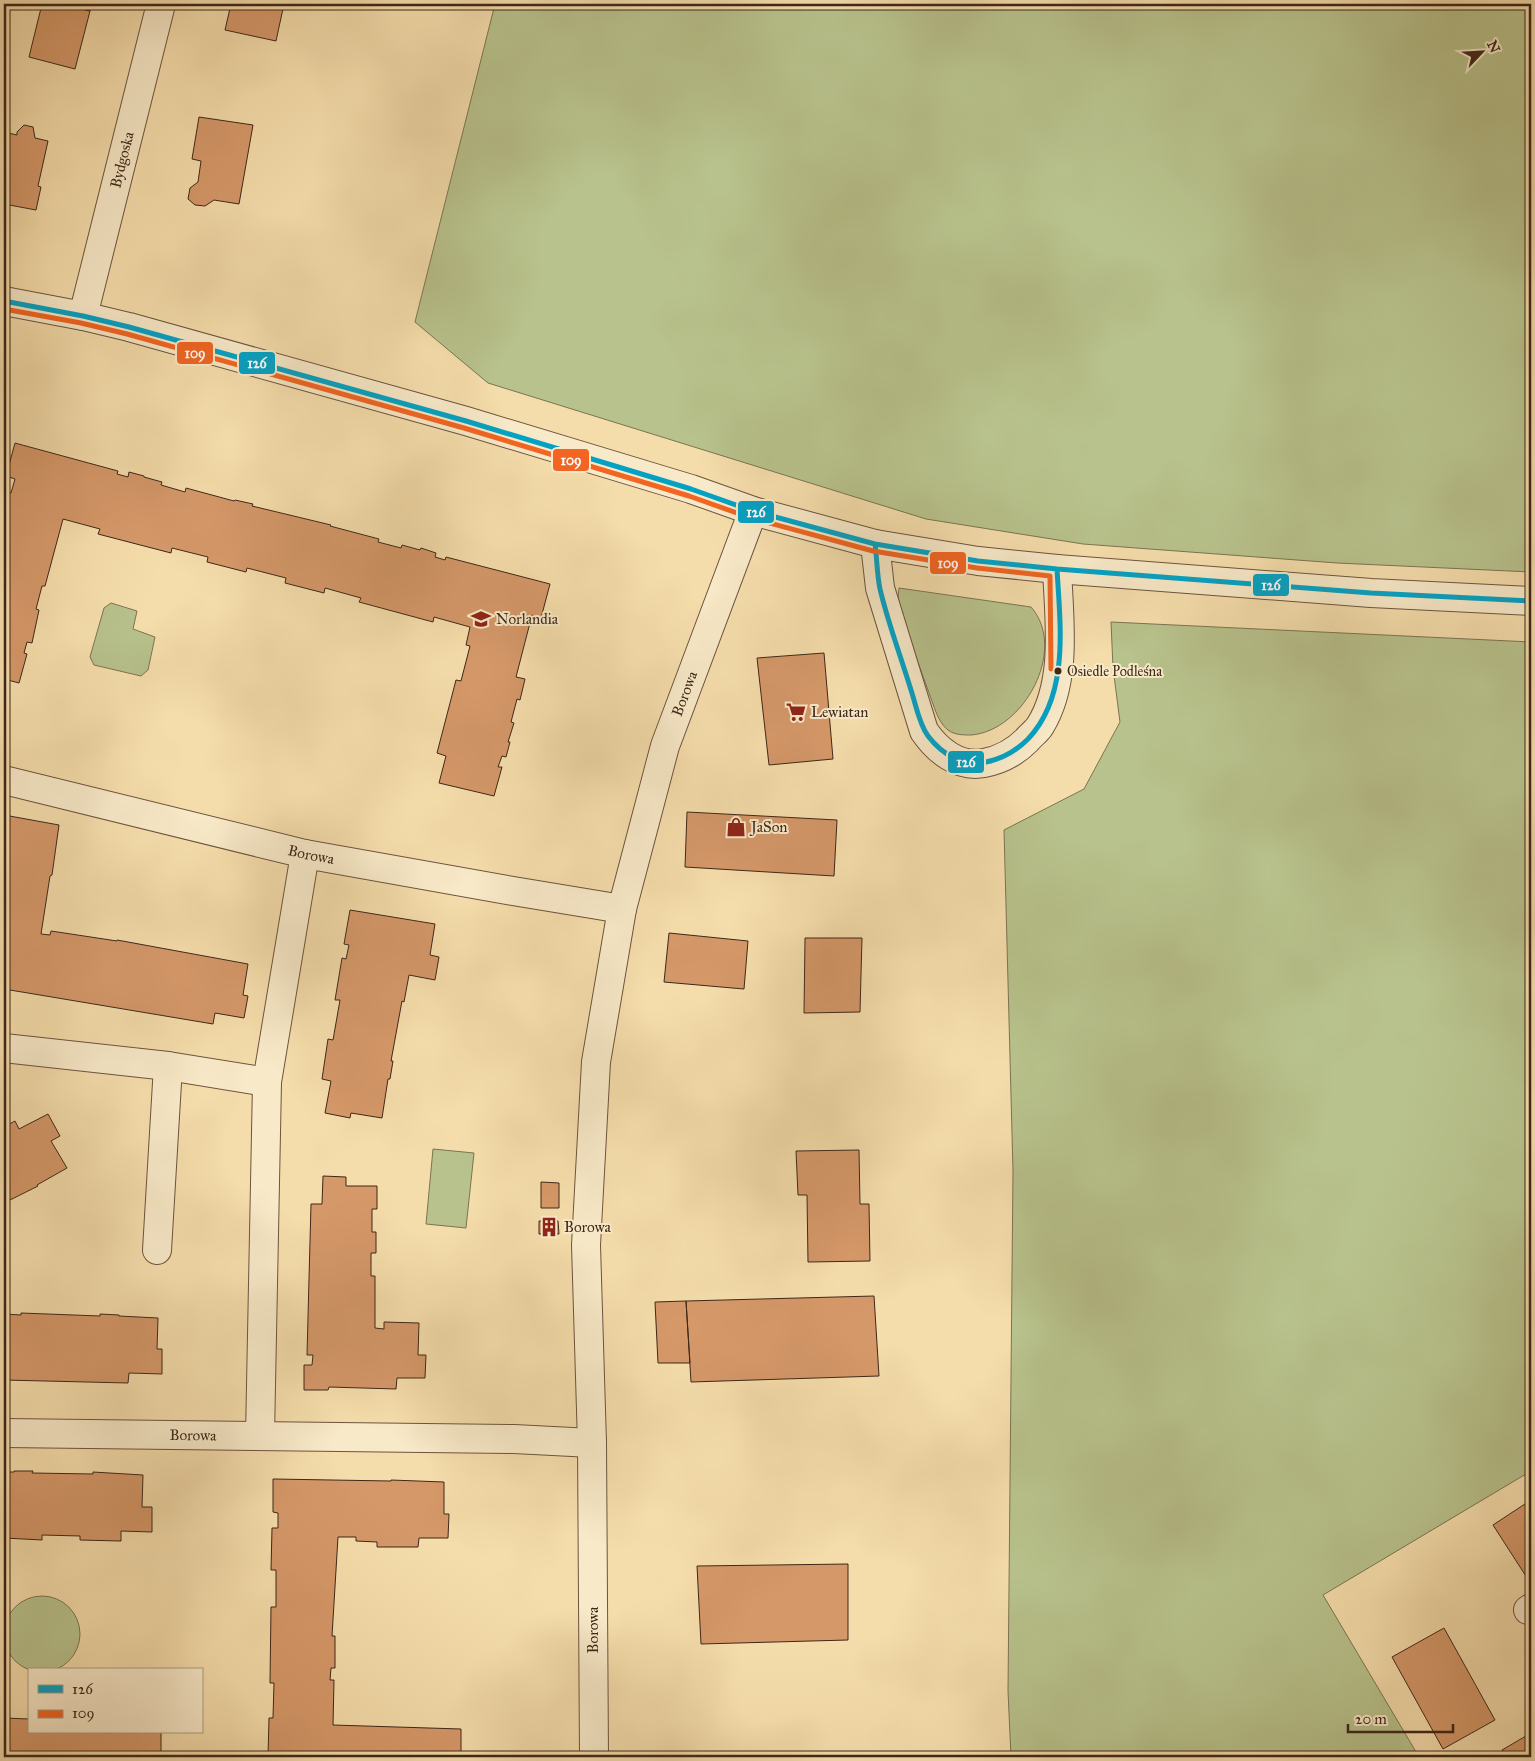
<svg xmlns="http://www.w3.org/2000/svg" width="1535" height="1761" viewBox="0 0 1535 1761" font-family="'IM FELL Great Primer',serif">
<style>
.green{fill:#b8c28c;stroke:#7b7452}
.building{fill:#d59869;stroke:#3e2719}
.lines{fill:none;stroke-linecap:round;stroke-linejoin:round}
.minor-casing{stroke:#6c543e;stroke-width:30}
.minor{stroke:#f8e9c8;stroke-width:28}
.bus-1-casing{stroke:#f8e9c8;stroke-width:9}
.bus-2-casing{stroke:#f8e9c8;stroke-width:9}
.bus-1{stroke:#03a2c5;stroke-width:5}
.bus-2{stroke:#f26522;stroke-width:5}
.bus-dot{fill:#3e2719;stroke:#f8e9c8;stroke-width:2}
.labels{text-anchor:middle;stroke-width:4;stroke-linejoin:round;paint-order:stroke}
.bus-label{font-size:14px;fill:#3e2719;stroke:#f8e9c8;text-anchor:start}
.street-label{font-size:15px;fill:#3e2719;stroke:#f8e9c8}
.poi-label{font-size:15px;fill:#3e2719;stroke:#f8e9c8;text-anchor:start}
.line-badge{stroke:#f8e9c8;stroke-width:2}
.badge-label{font-size:14px;text-anchor:middle;font-weight:bold;fill:#fff}
</style>
<rect width="100%" height="100%" fill="#f5ddab"/>
<filter id="stains"><feTurbulence type="fractalNoise" baseFrequency=".004" numOctaves="4"/><feColorMatrix values="0 0 0 0 .2 0 0 0 0 .09 0 0 0 0 .02 0 0 0 .5 -.17"/></filter>
<radialGradient id="worn" r=".72"><stop offset=".6" stop-color="#630" stop-opacity="0"/><stop offset="1" stop-color="#630" stop-opacity=".3"/></radialGradient>
<!-- green -->
<path class="green" d="M495,4H1531V572L1337,563L1083,544L926,519L488,383L415,322Z
M899,588L1031,607C1068,649 1024,731 971,735C964,735 954,735 948,730C941,725 936,713 933,704L900,613L898,598Z
M111,603L137,611L133,629L155,637L148,670L141,676L94,665L90,657L104,608Z
M1111,622L1531,642V1471L1323,1595L1419,1757H1011L1008,1691L1013,1171L1004,830L1084,789L1120,722L1113,668Z
M433,1149L474,1153L466,1228L426,1224Z
M4 1634a38 38 0 1 1 76 0a38 38 0 1 1-76 0Z"/>
<!-- building -->
<path class="building" d="M4,4H14L13,9L4,7Z
M42,4H63L90,11L75,69L29,57Z
M63,4H92L90,11Z
M231,4H284L276,41L225,30Z
M199,117L253,125L239,204L214,200L205,206L195,205L188,199L190,188L198,182L201,161L192,159Z
M24,125L33,127L35,138L48,141L38,186L41,187L36,210L4,204V132L17,135V132Z
M15,443L118,471L117,474L128,477L129,472L144,476V477L162,482L161,485L185,492L186,488L234,501L235,500L253,504L252,506L331,525L330,526L379,539L378,542L401,548L402,545L420,550L421,548L436,553L435,557L445,560L446,557L550,584L541,618L532,615L516,677L525,679L520,700L517,699L511,722L514,723L508,742H510L506,757L502,756L498,767H502L494,796L439,783L446,756L437,753L456,680L461,681L470,646L466,645L470,627L434,617L433,622L359,602L361,598L325,588L324,593L285,583L286,578L247,568L246,572L207,562L208,557L172,548L171,553L98,534L100,529L63,519L45,586H42L36,609L39,610L32,643L27,642L24,653L27,654L19,683L4,679V491L11,493L15,479L6,476Z
M824,653L833,759L769,765L757,658Z
M687,812L837,820L834,876L685,867Z
M4,815L59,825L52,875L50,876L41,934L50,935L51,931L117,941V940L248,964L243,995L248,996L244,1018L215,1013L213,1024L4,989Z
M350,910L435,924L430,955L439,957L435,980L409,975L404,1002L402,1001L391,1061H393L390,1079H388L382,1118L351,1113L350,1118L325,1113L331,1081L322,1079L328,1039L333,1040L340,1000H335L342,958L346,959L349,945L344,944Z
M669,933L748,941L744,989L664,982Z
M805,938H862L860,1012L804,1013Z
M48,1114L60,1136L51,1141L67,1168L37,1185L38,1186L4,1203V1127L15,1121L19,1129Z
M859,1150L860,1204H869L870,1261L808,1262L807,1195H798L796,1151Z
M323,1176L346,1177V1186H377V1209H372V1232H376V1253H371V1276H375V1328L384,1329V1322L419,1323L418,1355H426L425,1378H397L396,1389L329,1387L328,1390H304V1365H312L313,1355H307L311,1204H322Z
M541,1182L559,1183V1208H541Z
M539,1221H558L559,1234H539Z
M874,1296L879,1376L691,1382L686,1301Z
M686,1301L690,1363H658L655,1302Z
M21,1313L100,1316V1314L119,1315V1316L158,1318L157,1349H162V1374L129,1373L128,1383L4,1380V1314L21,1315Z
M14,1471H33L32,1473L93,1474V1472L143,1475L142,1507H152V1532L121,1531V1541L80,1540V1536L42,1535V1540L4,1538V1472H14Z
M273,1479L391,1481V1480L444,1482V1514H449L448,1538H419L418,1547H377V1542L356,1541V1537H338L332,1636H335V1668H331L330,1680H334L333,1725L461,1729V1757H268L269,1718H273L274,1683H270L271,1607H276V1570H271L272,1528H278V1513L273,1512Z
M1531,1500V1584L1493,1525Z
M848,1564V1640L701,1644L697,1566Z
M1444,1628L1495,1720L1443,1749L1392,1657Z
M4,1718L29,1719V1732H161V1754H170V1757H4Z
M1531,1733V1757H1506L1502,1750Z"/>
<g class="lines">
<defs>
<g id="minor">
<path d="M4,301L83,316L129,327L466,421L691,489L753,511L875,544L978,561L1057,569L1371,593L1531,601"/>
<path id="s1" d="M83,316L161,4"/>
<path d="M875,544L880,588L924,731C937,750 958,768 984,763C1000,760 1015,752 1027,740C1031,735 1037,731 1040,726C1068,681 1059,619 1057,569"/>
<path id="s2" d="M4,780L305,854L513,891L622,909"/>
<path d="M4,1048L168,1066L267,1082"/>
<path d="M157,1250L168,1066"/>
<path id="s3" d="M4,1433L514,1439L592,1443"/>
<path d="M260,1436L267,1082L305,854"/>
<path d="M1528,1610L1531,1608"/>
<path id="s4" d="M594,1757L592,1443L586,1245L596,1062L622,909L665,746L753,511"/>
</g>
</defs>
<!-- minor casing -->
<use href="#minor" class="minor-casing"/>
<!-- minor -->
<use href="#minor" class="minor"/>
<defs>
<path id="bus-1" d="M4,301L83,316L129,327L466,421L691,489L753,511L875,544L978,561L1057,569L1371,593L1531,601
M875,544C877,559 877,575 880,589C888,623 901,657 911,690C916,705 919,724 928,736C942,754 962,767 986,762C1002,759 1017,750 1028,739C1070,695 1060,624 1057,569"/>
<path id="bus-2" d="M4,309L81,323L127,334L464,428L689,496L751,518L873,551L977,568L1050,576L1051,669"/>
</defs>
<!-- bus-1 casing -->
<use href="#bus-1" class="bus-1-casing"/>
<!-- bus-2 casing -->
<use href="#bus-2" class="bus-2-casing"/>
<!-- bus-1 -->
<use href="#bus-1" class="bus-1"/>
<!-- bus-2 -->
<use href="#bus-2" class="bus-2"/>
</g>
<!-- icons -->
<defs>
<symbol id="school-bare" viewBox="-9 -9 18 18"><path d="M0-5L7-2L0 1L-7-2ZM-4 1L0 2.5L4 1V4Q0 6-4 4Z" fill="#8f2418" stroke="#f8e9c8" stroke-width="2.5" paint-order="stroke"/></symbol>
<symbol id="supermarket-bare" viewBox="-9 -9 18 18"><path d="M-6-5.5h2.5l.6 2H6L4.5 2H-2.5L-4.4-4H-6ZM-1.5 3.2a1.3 1.3 0 1 0 .1 0ZM3 3.2a1.3 1.3 0 1 0 .1 0Z" fill="#8f2418" stroke="#f8e9c8" stroke-width="2.5" paint-order="stroke"/></symbol>
<symbol id="shop-bare" viewBox="-9 -9 18 18"><path d="M-5-2.5h2.3a2.7 3.5 0 0 1 5.4 0H5L5.5 6h-11ZM-1.5-2.5h3a1.5 2.3 0 0 0-3 0Z" fill="#8f2418" stroke="#f8e9c8" stroke-width="2.5" paint-order="stroke"/></symbol>
<symbol id="building-bare" viewBox="-9 -9 18 18"><path d="M-4-6H4V6H1V3H-1V6H-4ZM-2.5-4.3h1.7v1.8h-1.7ZM.8-4.3h1.7v1.8H.8ZM-2.5-1h1.7V.8h-1.7ZM.8-1h1.7V.8H.8Z" fill="#8f2418" stroke="#f8e9c8" stroke-width="2.5" paint-order="stroke"/></symbol>
</defs>
<g fill-rule="evenodd">
<use href="#school-bare" x="467" y="605" width="28" height="28"/>
<use href="#supermarket-bare" x="782" y="698" width="28" height="28"/>
<use href="#shop-bare" x="722" y="813" width="28" height="28"/>
<use href="#building-bare" x="535" y="1213" width="28" height="28"/>
</g>
<!-- markers -->
<circle class="bus-dot" cx="1058" cy="671" r="4.5"/>
<g class="labels">
<!-- bus labels -->
<g class="bus-label">
<text x="1067" y="676">Osiedle Podleśna</text>
</g>
<!-- street labels -->
<g class="street-label">
<text dy="5" stroke="none"><textPath href="#s1" startOffset="161">Bydgoska</textPath></text>
<text dy="5" stroke="none"><textPath href="#s4" startOffset="1075">Borowa</textPath></text>
<text dy="5" stroke="none"><textPath href="#s2" startOffset="316">Borowa</textPath></text>
<text dy="5" stroke="none"><textPath href="#s3" startOffset="189">Borowa</textPath></text>
<text transform="translate(593 1630) rotate(-90)" y="5">Borowa</text>
</g>
<!-- poi labels -->
<g class="poi-label">
<text x="496" y="624">Norlandia</text>
<text x="811" y="717">Lewiatan</text>
<text x="751" y="832">JaSon</text>
<text x="564" y="1232">Borowa</text>
</g>
</g>
<g class="line-badge">
<rect x="176" y="341" width="38" height="24" rx="5" fill="#f26522"/>
<rect x="238" y="351" width="38" height="24" rx="5" fill="#03a2c5"/>
<rect x="552" y="448" width="38" height="24" rx="5" fill="#f26522"/>
<rect x="737" y="500" width="38" height="24" rx="5" fill="#03a2c5"/>
<rect x="929" y="551" width="38" height="24" rx="5" fill="#f26522"/>
<rect x="1252" y="573" width="38" height="24" rx="5" fill="#03a2c5"/>
<rect x="947" y="750" width="38" height="24" rx="5" fill="#03a2c5"/>
</g>
<g class="badge-label">
<text x="195" y="358">109</text>
<text x="257" y="368">126</text>
<text x="571" y="465">109</text>
<text x="756" y="517">126</text>
<text x="948" y="568">109</text>
<text x="1271" y="590">126</text>
<text x="966" y="767">126</text>
</g>
<!-- margin -->
<rect width="1535" height="1761" fill="none" stroke="#f5ddab" stroke-width="20"/>
<rect x="5" y="5" width="1525" height="1751" fill="none" stroke="#3e2719" stroke-width="2.5"/>
<rect x="10" y="10" width="1515" height="1741" fill="none" stroke="#3e2719"/>
<!-- legend -->
<rect x="28" y="1668" width="175" height="65" fill="#f8e9c8" stroke="#ae9b82"/>
<rect x="38" y="1685" width="25" height="8" fill="#03a2c5" stroke="#ae9b82"/>
<text x="72" y="1694" font-size="15" fill="#3e2719">126</text>
<rect x="38" y="1710" width="25" height="8" fill="#f26522" stroke="#ae9b82"/>
<text x="72" y="1718" font-size="15" fill="#3e2719">109</text>
<!-- north arrow -->
<g transform="translate(1482 52) rotate(65)" stroke="#f8e9c8" stroke-width="4" paint-order="stroke">
<path d="M0-4L9 19L0 12L-9 19Z" fill="#3e2719"/>
<text y="-8" font-size="14" font-weight="bold" text-anchor="middle" fill="#3e2719">N</text>
</g>
<!-- scale -->
<path d="M1348 1724v8h105v-8" fill="none" stroke="#3e2719" stroke-width="2.5"/>
<text x="1355" y="1724" font-size="15" fill="#3e2719" stroke="#f8e9c8" stroke-width="4" paint-order="stroke">20 m</text>
<rect width="100%" height="100%" filter="url(#stains)"/>
<rect width="100%" height="100%" fill="url(#worn)"/>
</svg>
